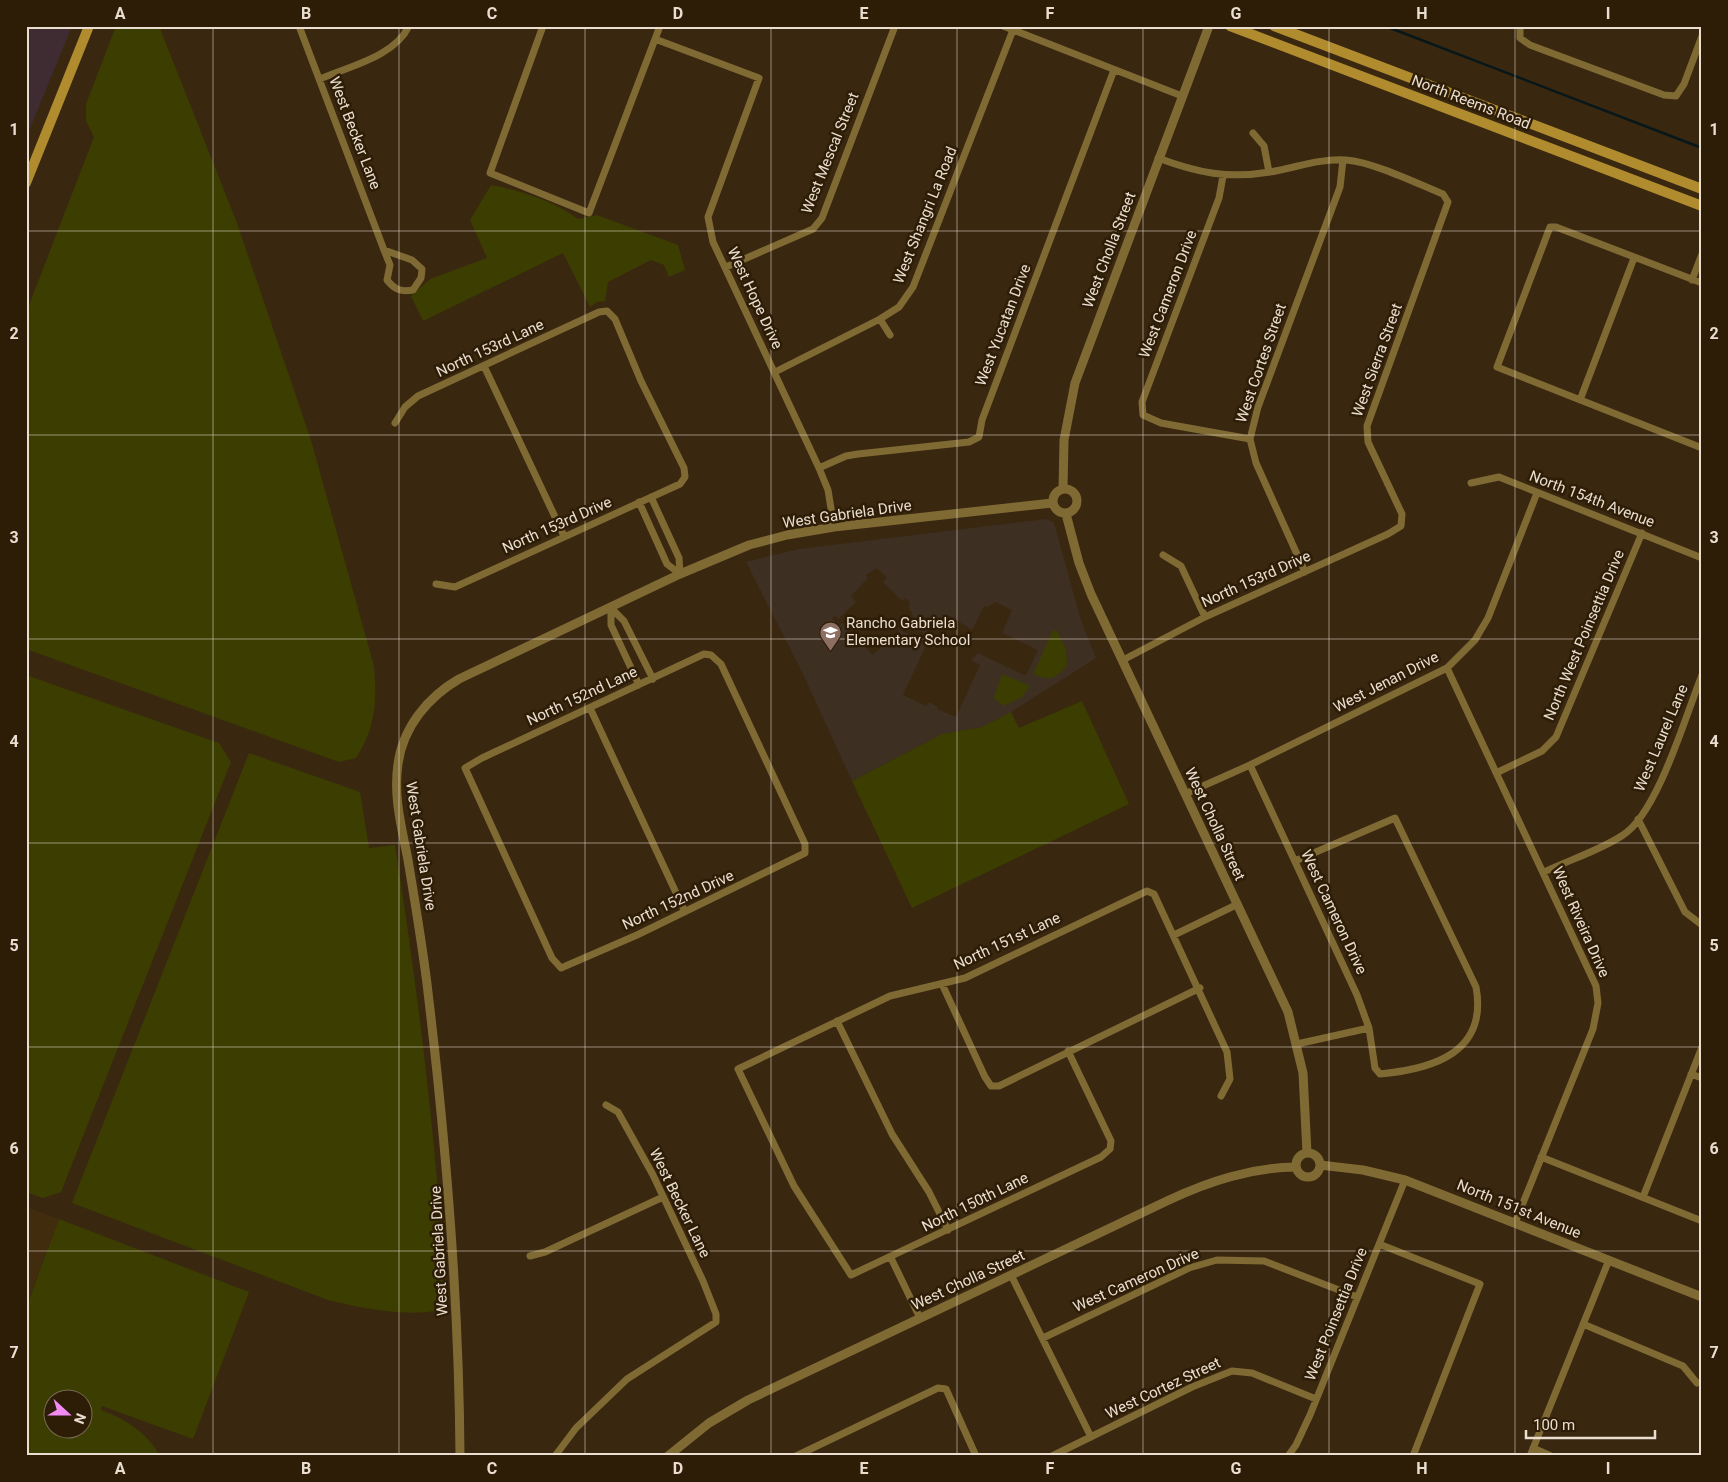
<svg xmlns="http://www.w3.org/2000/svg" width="1728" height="1482" viewBox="0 0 1728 1482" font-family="Roboto,sans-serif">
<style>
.built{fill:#422c0e}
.industrial{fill:#3f2c32}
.education{fill:#3e2f23;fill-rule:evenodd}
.green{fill:#3b3e00;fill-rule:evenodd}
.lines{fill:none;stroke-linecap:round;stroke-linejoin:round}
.stream{stroke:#07171a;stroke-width:2.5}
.minor{stroke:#806a34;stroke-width:7}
.tertiary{stroke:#806a34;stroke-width:9}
.secondary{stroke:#b18c2e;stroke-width:10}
.grid{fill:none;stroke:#eaded0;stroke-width:1;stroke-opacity:0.55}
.labels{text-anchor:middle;stroke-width:5;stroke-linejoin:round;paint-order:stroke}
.street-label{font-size:15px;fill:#eaded0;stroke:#2e1d06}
.poi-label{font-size:15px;fill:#eaded0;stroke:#2e1d06;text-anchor:start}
.neatline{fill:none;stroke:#eaded0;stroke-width:2}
.grid-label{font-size:16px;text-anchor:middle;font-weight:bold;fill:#eaded0}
</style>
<rect width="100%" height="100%" fill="#392710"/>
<!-- built -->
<path class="built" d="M26,1207L59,1219L26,1307Z"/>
<!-- industrial -->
<path class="industrial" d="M26,26H72L26,138Z"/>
<!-- education -->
<path class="education" d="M1047,519L1054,523L1080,617L1096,658L1011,712L982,727L942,734L852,781L802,672L746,562L799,549ZM877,568L887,578L883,582L902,601L905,598L910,602L909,608L913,616L905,625L926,634L930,626L941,624L950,616L972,630L984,606L988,607L995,602L1012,610L1002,633L1038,650L1026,676L978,653L971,660L980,665L956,717L937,709L938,707L929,702L926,706L903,695L927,643L900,630L873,655L842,623L839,626L832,618L835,616L838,619L856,602L851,596L868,578L866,575Z"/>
<!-- green -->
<path class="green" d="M116,26H159L237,223L311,440L374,666C377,702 376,727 356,758L339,762L26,649V313L94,137L86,121V104Z
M491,185C520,190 555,202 578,219L597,215L678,245L685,270L669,277L664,265L651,260L608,282L605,301L597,302L590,307L563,253L423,321L411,296L430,279L487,258L470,220Z
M1053,630L1057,631L1066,649L1067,665C1058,678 1049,682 1033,674Z
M1002,674L1030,686L1022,697L1003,706L994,698Z
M26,675L219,743L231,762L61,1192L43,1198L26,1192Z
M1082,701L1129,804L912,908L852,781L942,734L982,727L1011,712L1019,728Z
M249,753L360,792L369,848L395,845C419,998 438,1153 446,1308C415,1319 360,1308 328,1300L72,1203Z
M59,1219L249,1292L193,1439L102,1406L101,1410C125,1419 147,1432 160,1456H26V1308ZM52,1400H82V1430H52Z"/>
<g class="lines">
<!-- stream -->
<path class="stream" d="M1385,26L1702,148"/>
<!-- minor -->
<path class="minor" d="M299,26L384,250L390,265L387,280C395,290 401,292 413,290L421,278L422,269L412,260L384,250
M543,26L490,173L589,213L660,26
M1003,26L1182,96
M1520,26V38L1530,45L1664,95L1676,96L1684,84L1702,36
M655,39L759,78L708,217L713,242L819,468L828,490L834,527
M320,79C350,66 394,57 409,26
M1253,133L1264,146L1269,172
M1223,176L1219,198L1142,402L1143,415L1161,423L1250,439
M726,267L813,229L822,218L895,26
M1692,280L1702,254
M1702,283L1556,227H1550L1497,367L1702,448
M880,319L890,335
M484,366L564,536
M775,372L880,319L899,307L913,287L1013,30
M1580,400L1634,258
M395,423L405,407L418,396L599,312L607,311L615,319L641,381L684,468L685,477L680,484L455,587L436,584
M819,468L846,456L858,454L969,442L979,437L982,420L1114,70
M1471,483L1499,477L1702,558
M651,497L679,558L680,574
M639,502L667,564L680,574
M1163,555L1181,566L1205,617
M1305,572L1256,463L1250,439L1258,407L1340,187L1343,160
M611,608V625L639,685
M611,608L624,621L653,679
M704,654L711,655L721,664L805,844V853L637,935L561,968L552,958L465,768L482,758Z
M1123,660L1205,617L1388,534L1401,526L1402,514L1368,442L1367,426L1448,202L1443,194C1416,183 1373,162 1346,160C1320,158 1295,168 1270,172C1228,179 1198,173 1158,158
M1447,668L1596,986L1598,1003L1593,1029L1515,1223
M590,708L685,912
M1250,765L1357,995L1369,1028L1375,1068L1380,1074C1434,1069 1488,1052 1476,987L1395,818L1295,861
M1496,773L1542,751L1556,737L1642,533
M1185,794L1250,765L1447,668L1475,640L1488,618L1537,493
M1638,819L1685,912L1702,925
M1544,872C1569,860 1601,850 1623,835C1658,813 1686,714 1702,675
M1174,935L1238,904
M942,984L985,1077L991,1086H999L1200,988
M837,1021L892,1134L929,1192L948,1230
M1297,1044L1369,1028
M1068,1051L1111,1141L1110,1149L1101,1157L851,1275L794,1186L738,1069L890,996L965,978L1147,891L1154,894L1227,1052L1230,1079L1221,1096
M1691,1074L1702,1078
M1541,1157L1702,1221
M1643,1197L1702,1047
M1379,1244L1480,1284L1413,1456
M530,1256L545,1252L663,1197
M891,1258L920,1318
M1011,1275L1091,1437
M1583,1324L1683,1366L1697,1383
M1043,1338L1189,1268L1217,1260L1264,1261L1357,1297
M1533,1448L1551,1456
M555,1456L576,1428L627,1379L716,1322V1314L703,1281L653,1175L618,1112L606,1105
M796,1456L938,1388L946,1389L976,1456
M1052,1456L1192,1387L1232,1371L1252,1373L1316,1399
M1288,1456L1296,1445L1310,1415L1405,1180
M1530,1456L1609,1260"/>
<!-- tertiary -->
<path class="tertiary" d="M1053 501a12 12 0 1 1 24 0a12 12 0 1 1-24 0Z
M1063,489L1064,440L1075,383L1209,26
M1066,514L1079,563L1091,594L1288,1012L1303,1073L1307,1153
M1296 1165a12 12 0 1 1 24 0a12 12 0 1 1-24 0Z
M1320,1165L1363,1170L1405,1180L1702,1297
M460,1456C459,1298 446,1141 427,984C422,943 415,902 408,860C402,829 393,797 398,764C403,727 428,697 459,679L680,574L749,545L787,535L834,527L1052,503
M668,1456L709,1423L748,1400L1169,1200C1210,1181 1250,1168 1295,1167"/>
<!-- secondary -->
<path class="secondary" d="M1230,26L1702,206
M1274,26L1702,189
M26,183L89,26"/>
</g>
<!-- grid -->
<path class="grid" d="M213,26V1456M399,26V1456M585,26V1456M771,26V1456M957,26V1456M1143,26V1456M1329,26V1456M1515,26V1456M26,231H1702M26,435H1702M26,639H1702M26,843H1702M26,1047H1702M26,1251H1702"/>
<!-- icons -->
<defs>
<symbol id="school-pin" viewBox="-11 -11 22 30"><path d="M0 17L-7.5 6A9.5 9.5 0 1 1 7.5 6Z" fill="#8d6e63" stroke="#2e1d06"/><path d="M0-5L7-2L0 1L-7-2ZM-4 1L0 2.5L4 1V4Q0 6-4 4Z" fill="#fff"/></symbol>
</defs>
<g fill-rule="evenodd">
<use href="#school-pin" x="818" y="620" width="25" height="34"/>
</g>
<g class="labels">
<!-- street labels -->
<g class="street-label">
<text transform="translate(1471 102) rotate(21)" y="5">North Reems Road</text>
<text transform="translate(355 133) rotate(69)" y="5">West Becker Lane</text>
<text transform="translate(830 153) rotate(-68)" y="5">West Mescal Street</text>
<text transform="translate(925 215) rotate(-68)" y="5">West Shangri La Road</text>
<text transform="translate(1109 250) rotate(-69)" y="5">West Cholla Street</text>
<text transform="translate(1168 294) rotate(-69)" y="5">West Cameron Drive</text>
<text transform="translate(755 298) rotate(65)" y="5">West Hope Drive</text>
<text transform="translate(1003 325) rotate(-69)" y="5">West Yucatan Drive</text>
<text transform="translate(490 348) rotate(-25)" y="5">North 153rd Lane</text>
<text transform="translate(1377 360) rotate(-70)" y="5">West Sierra Street</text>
<text transform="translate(1261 363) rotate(-71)" y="5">West Cortes Street</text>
<text transform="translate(1592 499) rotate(21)" y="5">North 154th Avenue</text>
<text transform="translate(847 514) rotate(-8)" y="5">West Gabriela Drive</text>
<text transform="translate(557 525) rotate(-24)" y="5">North 153rd Drive</text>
<text transform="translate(1256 579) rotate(-24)" y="5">North 153rd Drive</text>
<text transform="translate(1584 635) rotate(-67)" y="5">North West Poinsettia Drive</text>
<text transform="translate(1386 682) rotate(-27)" y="5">West Jenan Drive</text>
<text transform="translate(582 696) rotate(-25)" y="5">North 152nd Lane</text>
<text transform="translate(1661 738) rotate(-67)" y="5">West Laurel Lane</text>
<text transform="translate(1215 824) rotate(65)" y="5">West Cholla Street</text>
<text transform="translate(421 846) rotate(81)" y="5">West Gabriela Drive</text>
<text transform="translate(678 900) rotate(-25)" y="5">North 152nd Drive</text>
<text transform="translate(1334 912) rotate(65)" y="5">West Cameron Drive</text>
<text transform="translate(1581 922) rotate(66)" y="5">West Riveira Drive</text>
<text transform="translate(1007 941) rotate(-25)" y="5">North 151st Lane</text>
<text transform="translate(975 1202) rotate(-26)" y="5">North 150th Lane</text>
<text transform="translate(680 1203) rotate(64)" y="5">West Becker Lane</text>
<text transform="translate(1519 1209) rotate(22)" y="5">North 151st Avenue</text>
<text transform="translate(439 1251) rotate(-93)" y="5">West Gabriela Drive</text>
<text transform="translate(968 1280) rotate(-25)" y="5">West Cholla Street</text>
<text transform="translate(1136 1280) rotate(-24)" y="5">West Cameron Drive</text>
<text transform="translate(1336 1314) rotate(-68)" y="5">West Poinsettia Drive</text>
<text transform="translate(1163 1388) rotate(-25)" y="5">West Cortez Street</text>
</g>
<!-- poi labels -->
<g class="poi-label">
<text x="846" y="628">Rancho Gabriela<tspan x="846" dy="17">Elementary School</tspan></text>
</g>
</g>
<!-- border -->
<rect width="1728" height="1482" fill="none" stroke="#2e1d06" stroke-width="55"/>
<!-- north arrow -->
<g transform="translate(68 1414) rotate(111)"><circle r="24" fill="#2e1d06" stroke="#796a57"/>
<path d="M0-4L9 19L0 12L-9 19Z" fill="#f28af3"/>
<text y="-8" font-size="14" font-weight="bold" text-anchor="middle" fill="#eaded0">N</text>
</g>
<!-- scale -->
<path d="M1526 1430v8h129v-8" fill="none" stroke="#eaded0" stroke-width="2.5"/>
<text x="1533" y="1430" font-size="15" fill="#eaded0" stroke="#2e1d06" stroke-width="4" paint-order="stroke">100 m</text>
<rect x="28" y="28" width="1672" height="1426" class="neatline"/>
<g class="grid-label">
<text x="120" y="19">A</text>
<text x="306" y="19">B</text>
<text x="492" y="19">C</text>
<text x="678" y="19">D</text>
<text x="864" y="19">E</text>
<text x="1050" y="19">F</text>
<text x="1236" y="19">G</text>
<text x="1422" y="19">H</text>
<text x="1608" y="19">I</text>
<text x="14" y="135">1</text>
<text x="1714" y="135">1</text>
<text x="14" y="339">2</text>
<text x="1714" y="339">2</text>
<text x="14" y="543">3</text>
<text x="1714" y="543">3</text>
<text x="14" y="747">4</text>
<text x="1714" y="747">4</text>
<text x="14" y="951">5</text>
<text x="1714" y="951">5</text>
<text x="14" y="1154">6</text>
<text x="1714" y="1154">6</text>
<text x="14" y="1358">7</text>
<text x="1714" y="1358">7</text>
<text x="120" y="1474">A</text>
<text x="306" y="1474">B</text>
<text x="492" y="1474">C</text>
<text x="678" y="1474">D</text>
<text x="864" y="1474">E</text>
<text x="1050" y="1474">F</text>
<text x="1236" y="1474">G</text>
<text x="1422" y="1474">H</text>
<text x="1608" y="1474">I</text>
</g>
</svg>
